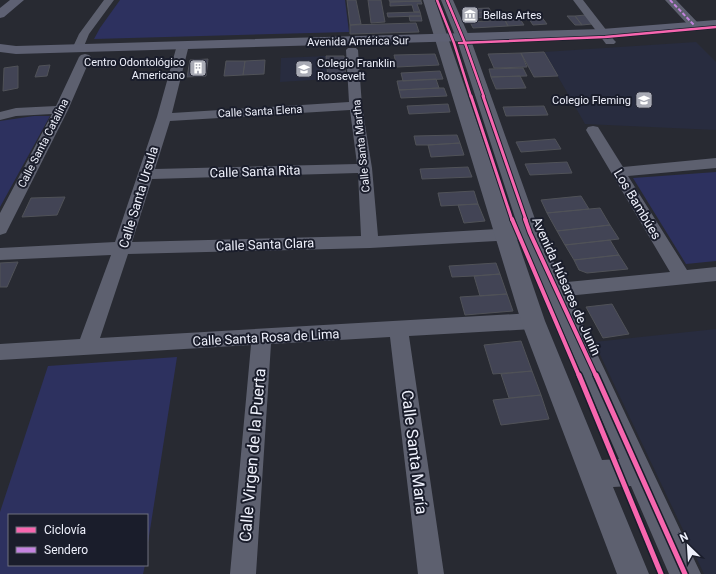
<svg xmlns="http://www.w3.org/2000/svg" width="716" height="574" viewBox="0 0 716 574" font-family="Roboto,sans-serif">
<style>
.built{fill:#282c3f}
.green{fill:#2d315f}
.building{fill:#424455;stroke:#505258}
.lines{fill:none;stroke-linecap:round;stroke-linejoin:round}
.minor{fill:#5d606f;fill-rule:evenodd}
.tertiary{fill:#5d606f;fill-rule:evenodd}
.primary{fill:#5e6173;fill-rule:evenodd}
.quiet{stroke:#c483df;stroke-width:2;stroke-dasharray:4 2;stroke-linecap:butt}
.cycleway-far3-casing{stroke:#1a1d2b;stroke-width:4}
.cycleway-far2-casing{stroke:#1a1d2b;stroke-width:5}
.cycleway-far1-casing{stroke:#1a1d2b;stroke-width:6}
.cycleway-casing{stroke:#1a1d2b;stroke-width:8}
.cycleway-far3{stroke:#f766af;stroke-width:2.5}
.cycleway-far2{stroke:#f766af;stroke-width:3}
.cycleway-far1{stroke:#f766af;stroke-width:4}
.cycleway{stroke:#f766af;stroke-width:5}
.labels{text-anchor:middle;stroke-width:4;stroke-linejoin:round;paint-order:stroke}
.far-poi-label{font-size:11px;fill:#eef0fb;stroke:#1a1d2b;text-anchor:start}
.far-street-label{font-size:11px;fill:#eef0fb;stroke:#1a1d2b}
.street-label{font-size:13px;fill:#eef0fb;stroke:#1a1d2b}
.near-street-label{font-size:16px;fill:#eef0fb;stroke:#1a1d2b}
</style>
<rect width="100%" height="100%" fill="#282a32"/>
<!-- built -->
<path class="built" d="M696,42L716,62V130L585,124L544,52Z
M326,56L328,79L280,82L281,58Z
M716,329V574H704L594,342Z"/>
<!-- green -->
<path class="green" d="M120,0H345L349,32L94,39L100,28Z
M34,116H50L0,207V121Z
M716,172V261L686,264L633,178Z
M177,357L147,549V515H9V565H145L143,574H0V512L48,366Z"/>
<!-- building -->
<path class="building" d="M347,0H356L361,24L350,25Z
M368,0H381L385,22L371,23Z
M389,0H421V1L390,2Z
M421,1L422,4H417L420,12H414L412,5L390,6V2Z
M489,8L491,12L464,13L462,9Z
M420,12L421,16L388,17L387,13Z
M491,12L494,17L467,18L464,13Z
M540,15L547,24L533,25L527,16Z
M585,15L592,24L582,25L575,16Z
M409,16H421L422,21H410Z
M518,16L524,25L508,26L503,17Z
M567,16H575L582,25H575Z
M505,20L508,26L473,28L470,22Z
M416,23L419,32L350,34V25Z
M544,52L558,76L534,77L521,53Z
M521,53L527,67L494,68L488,54Z
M435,54L439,65L397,67L394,55Z
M326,56H344L346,79H328Z
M208,59L206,76L187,77L190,60Z
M265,60L264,74L243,75L245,61Z
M226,61H245L243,75L224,76Z
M50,65L47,76L35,77L39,66Z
M18,66V88L3,91L4,68Z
M523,68L527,76L491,77L489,69Z
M440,71L443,79L403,81L401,73Z
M520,76L526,88L496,89L491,77Z
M436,79L439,88L399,90L397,81Z
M439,88H444L447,96L401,98L399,90Z
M448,104L450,112L409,114L407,106Z
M544,106L548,115L506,116L503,107Z
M457,135L460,143L428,145H416L414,136Z
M555,139L561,149L521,152L516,142Z
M460,143L464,155L431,157L428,145Z
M567,162L572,173L530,175L525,164Z
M468,167L472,177L422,179L420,169Z
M474,191L478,204L441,206L438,193Z
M581,196L589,209L547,213L541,200Z
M65,197L57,215L22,217L31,198Z
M478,204L485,221L464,223L458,205Z
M600,208L610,225L557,231L547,213Z
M610,225L619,239L565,245L557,231Z
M610,240L619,255L574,260L565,245Z
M619,255L628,269L587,273L579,270L574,260Z
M18,262L7,287H0V263Z
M496,263L500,274L474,276L452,277L449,266Z
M500,274L507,294L480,296L474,276Z
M507,294L513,311L465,315L460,297Z
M612,304L629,334L603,338L586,307Z
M521,341L532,371L493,374L484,345Z
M532,371L541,395L509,398L501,374Z
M541,395L549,419L501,425L493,400Z"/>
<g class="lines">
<!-- minor -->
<path class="minor" d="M104,0H114L89,34L82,51H74L72,49L79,34Z
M573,0H583L614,40L616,42L614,44H606Z
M665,0H676L699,24L700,26L699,28H691Z
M183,42L187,43L189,45L172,113L349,102L346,50L348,48H356L358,50L362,106L372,168L378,236L530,227L536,229L538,233L536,237L530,239L370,248L128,254L100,338L533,313L540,316L542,321L540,326L533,329L409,336L444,574H418L390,337L271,344L256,574H230L251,345L0,360V344L80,339L111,255L0,260V248L115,242L157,117L177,45L179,43ZM350,110L357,164L155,169L170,121ZM358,173L361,236L132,242L152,179Z
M85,54L89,55L91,57L68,110L8,229L6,233L0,235V213L52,114L16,116L0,120V112L16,108L56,106L79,57L81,55Z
M593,126L598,127L623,167L716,158V168L628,176L687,270L716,267V281L557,297L551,295L548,290L551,285L557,283L670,272L586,130L588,127Z"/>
<!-- tertiary -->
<path class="tertiary" d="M423,0H435L545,321L602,460L619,459L520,233L458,43L441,0H453L472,43L540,233L701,574H669L631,486L613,487L649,574H617L521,321Z"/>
<!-- primary -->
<path class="primary" d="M10,0H24L4,17L0,18V8Z
M716,20V28L602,37L16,54L0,52V44L16,46L602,29Z"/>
<!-- quiet -->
<path class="quiet" d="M670,0L695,26"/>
<defs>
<path id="cycleway-far3" d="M437,0L454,43L471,97
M447,0L465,43L484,97
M459,43L605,37L716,27"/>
<path id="cycleway-far2" d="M471,96L512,220
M483,96L526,220"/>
<path id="cycleway-far1" d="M512,219L579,376
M525,219L530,233L596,376"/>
<path id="cycleway" d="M579,375L661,574
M596,375L685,574"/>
</defs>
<!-- cycleway-far3 casing -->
<use href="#cycleway-far3" class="cycleway-far3-casing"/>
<!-- cycleway-far2 casing -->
<use href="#cycleway-far2" class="cycleway-far2-casing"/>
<!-- cycleway-far1 casing -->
<use href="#cycleway-far1" class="cycleway-far1-casing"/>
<!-- cycleway casing -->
<use href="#cycleway" class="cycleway-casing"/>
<!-- cycleway-far3 -->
<use href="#cycleway-far3" class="cycleway-far3"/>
<!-- cycleway-far2 -->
<use href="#cycleway-far2" class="cycleway-far2"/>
<!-- cycleway-far1 -->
<use href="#cycleway-far1" class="cycleway-far1"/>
<!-- cycleway -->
<use href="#cycleway" class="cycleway"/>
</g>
<!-- icons -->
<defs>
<symbol id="museum-square" viewBox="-11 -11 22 22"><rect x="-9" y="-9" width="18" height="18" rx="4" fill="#a9abb5" stroke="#1a1d2b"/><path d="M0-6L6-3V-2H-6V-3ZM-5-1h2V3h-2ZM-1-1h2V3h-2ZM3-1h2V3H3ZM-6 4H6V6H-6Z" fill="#fff"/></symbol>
<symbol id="building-square" viewBox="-11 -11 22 22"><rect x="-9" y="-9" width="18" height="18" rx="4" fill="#a9abb5" stroke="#1a1d2b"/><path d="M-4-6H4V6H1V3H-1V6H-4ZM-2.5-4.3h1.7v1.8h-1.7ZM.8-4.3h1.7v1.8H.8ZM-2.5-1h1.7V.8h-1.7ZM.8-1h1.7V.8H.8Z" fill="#fff"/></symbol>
<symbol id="school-square" viewBox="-11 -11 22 22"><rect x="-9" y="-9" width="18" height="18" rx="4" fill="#a9abb5" stroke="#1a1d2b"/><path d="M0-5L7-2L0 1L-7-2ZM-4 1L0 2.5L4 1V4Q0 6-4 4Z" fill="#fff"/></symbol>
</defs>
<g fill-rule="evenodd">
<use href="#museum-square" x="460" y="5" width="20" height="20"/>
<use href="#building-square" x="188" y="58" width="20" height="20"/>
<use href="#school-square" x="294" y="59" width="20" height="20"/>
<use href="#school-square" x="634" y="90" width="20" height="20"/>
</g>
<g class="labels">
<!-- far-poi labels -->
<g class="far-poi-label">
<text x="483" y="19">Bellas Artes</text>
<text x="185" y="66" text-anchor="end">Centro Odontológico<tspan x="185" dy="13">Americano</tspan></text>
<text x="317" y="67">Colegio Franklin<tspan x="317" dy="13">Roosevelt</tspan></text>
<text x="631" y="104" text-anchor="end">Colegio Fleming</text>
</g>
<!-- far-street labels -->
<g class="far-street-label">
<text transform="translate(358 41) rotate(-1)" y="4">Avenida América Sur</text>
<text transform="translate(260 111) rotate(-3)" y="4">Calle Santa Elena</text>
<text transform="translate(43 143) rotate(-63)" y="4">Calle Santa Catalina</text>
<text transform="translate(361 146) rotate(-96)" y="4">Calle Santa Martha</text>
</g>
<!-- street labels -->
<g class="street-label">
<text transform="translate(255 171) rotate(-2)" y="5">Calle Santa Rita</text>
<text transform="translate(138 197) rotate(-73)" y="5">Calle Santa Ursula</text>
<text transform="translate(638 204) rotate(59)" y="5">Los Bambúes</text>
<text transform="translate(265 244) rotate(-2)" y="5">Calle Santa Clara</text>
<text transform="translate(567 286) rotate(66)" y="5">Avenida Húsares de Junín</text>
<text transform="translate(266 337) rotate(-3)" y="5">Calle Santa Rosa de Lima</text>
</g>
<!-- near-street labels -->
<g class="near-street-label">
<text transform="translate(415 452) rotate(83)" y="6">Calle Santa María</text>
<text transform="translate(252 455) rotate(-85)" y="6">Calle Virgen de la Puerta</text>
</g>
</g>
<!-- legend -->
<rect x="8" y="514" width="140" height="52" fill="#1a1d2b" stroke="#6f717e"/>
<rect x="16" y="527" width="20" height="6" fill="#f766af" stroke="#6f717e"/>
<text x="44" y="534" font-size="12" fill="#eef0fb">Ciclovía</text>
<rect x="16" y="547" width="20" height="6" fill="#c483df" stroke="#6f717e"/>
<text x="44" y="554" font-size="12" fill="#eef0fb">Sendero</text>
<!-- north arrow -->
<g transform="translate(688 546) rotate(335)" stroke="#1a1d2b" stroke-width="3" paint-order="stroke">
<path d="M0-3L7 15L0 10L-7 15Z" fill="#eef0fb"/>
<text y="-6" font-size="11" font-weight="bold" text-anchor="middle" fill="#eef0fb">N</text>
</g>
</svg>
